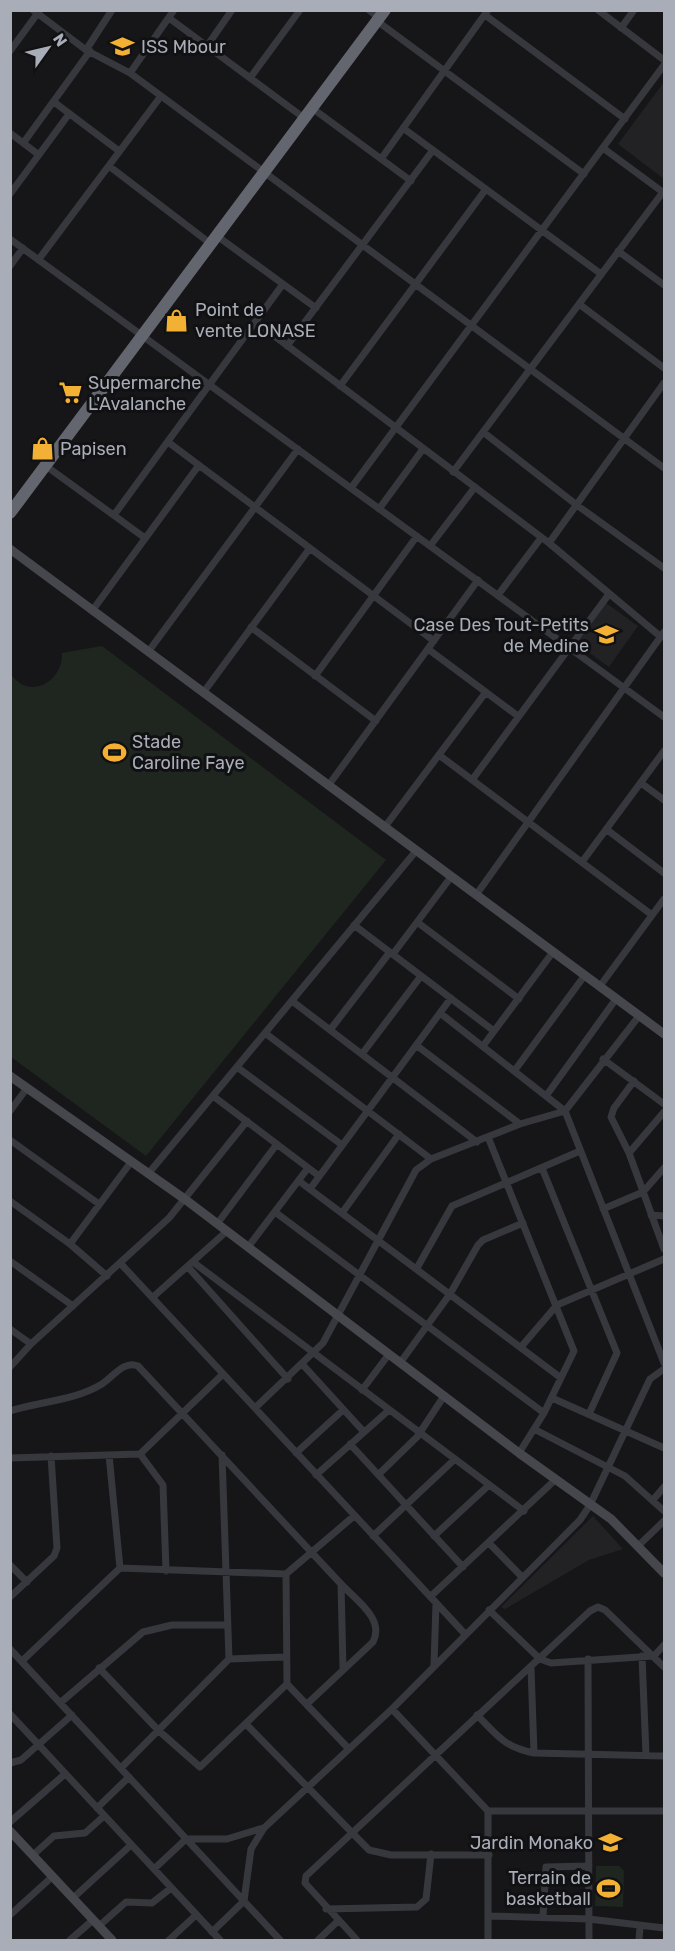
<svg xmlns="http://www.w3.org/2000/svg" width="675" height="1951" viewBox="0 0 675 1951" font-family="Rubik,sans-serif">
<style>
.built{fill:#222225}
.green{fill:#1e261f}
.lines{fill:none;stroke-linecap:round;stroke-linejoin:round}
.street{stroke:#37383d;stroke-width:7}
.secondary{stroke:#45474d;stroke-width:9}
.highway{stroke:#63666e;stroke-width:12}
.labels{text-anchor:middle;stroke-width:6;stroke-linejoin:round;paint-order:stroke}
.poi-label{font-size:18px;fill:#a8adb8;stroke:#111113;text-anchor:start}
</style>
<rect width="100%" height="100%" fill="#161618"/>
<!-- built -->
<path class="built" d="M664,82V179L618,144Z
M606,603L638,626L609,667L577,644Z
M593,1516L623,1549L589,1560L505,1609L501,1607Z"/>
<!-- green -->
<path class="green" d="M102,646L386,860L146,1156L11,1057V674C29,701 63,682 62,653Z
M596,1866H619L624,1871L623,1907L595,1906Z"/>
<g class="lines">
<!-- street -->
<path class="street" d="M33,10L86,50L130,73L664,468
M369,10L379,18
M598,10L664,60
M485,15L625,119
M169,18L304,118
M377,21L584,174
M621,28L634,10
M207,46L232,10
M86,50L112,10
M10,51L40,10
M130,73L174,10
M250,78L300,10
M54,102L119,151
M312,108L411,181
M403,128L601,274
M10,133L39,155
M24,142L90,51
M603,148L664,193
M381,159L488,10
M109,166L211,244
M10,194L69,114
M217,236L316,308
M10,239L664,717
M618,251L664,285
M39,259L161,96
M10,266L23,248
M579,304L664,368
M256,322L549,543L661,637
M287,346L433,150
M340,386L486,189
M483,432L578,506L664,568
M168,442L434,641
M46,466L145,538
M453,472L663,192
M351,488L664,65
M379,509L423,449
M114,515L283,284
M549,543L664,383
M430,546L475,487
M498,595L541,538
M92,611L199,465
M251,627L376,721
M428,649L518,716
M148,652L298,449
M315,676L417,536
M203,693L310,548
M439,755L652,915
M472,780L609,594
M641,783L664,800
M328,786L478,580
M384,828L486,692
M606,829L664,873
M582,862L664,751
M476,895L664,632
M417,922L519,999
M354,925L494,1031
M393,954L451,877
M600,986L664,899
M292,1001L477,1142
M440,1013L565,1111L664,1363
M330,1030L390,952
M265,1033L431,1159
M416,1045L520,1124
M483,1046L553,952
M362,1054L421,976
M603,1059L664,1104
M237,1067L342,1145
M515,1070L585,975
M634,1081L614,1108L611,1117L629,1153L664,1249
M213,1096L319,1176
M546,1096L616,999
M10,1111L27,1088
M488,1137L574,1351L544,1413L519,1453
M10,1140L99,1204
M629,1153L664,1112
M542,1168L617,1353L589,1414
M148,1174L416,851
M299,1181L561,1378
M310,1189L451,998
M10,1201L70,1244L107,1276
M603,1209L643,1192L664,1168
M275,1212L544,1413
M342,1213L399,1134
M651,1215L664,1216
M217,1224L277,1144
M70,1244L131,1162
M248,1247L308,1168
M10,1261L73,1306
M193,1262L524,1511
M121,1264L465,1634
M188,1267L288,1379
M417,1268L452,1206L580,1151
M153,1297L227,1231
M10,1329L31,1344
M521,1347L557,1305L664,1259
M400,1363L450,1294L478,1245L483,1240L523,1223
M303,1365L364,1432
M10,1367L31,1344L169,1218L247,1121
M362,1390L389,1354
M552,1398L664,1448
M255,1408L323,1343L416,1170L431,1159L520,1124L565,1111L639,1016
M10,1411C41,1401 74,1401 102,1384C113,1377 124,1360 138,1366L341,1584L343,1669
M534,1429L625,1476L664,1511
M350,1444L463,1567
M296,1453L343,1410
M140,1454L163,1485L166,1571
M10,1458L140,1454L223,1374
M379,1474L417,1437L444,1396
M316,1475L389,1410
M653,1500L664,1487
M373,1536L455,1459
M434,1536L489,1485
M489,1543L522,1577
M639,1545L664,1521
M10,1565L27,1582
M120,1568L286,1574L354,1516
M286,1574L287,1684L348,1748
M431,1596L555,1480
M10,1597L54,1556L57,1548L51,1456
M489,1610L540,1659L551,1663L654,1656L664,1645
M10,1649L280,1940
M642,1656L646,1755
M229,1659L286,1657
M588,1659L589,1940
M22,1661L120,1568L109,1455
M434,1665L436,1603
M99,1668L159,1731L200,1767L287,1684
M531,1668L534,1753
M60,1703L143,1632L172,1625H227
M307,1704L373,1642C385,1619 356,1600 341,1584
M392,1709L488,1811V1940
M10,1714L220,1940
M477,1715C498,1736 504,1747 534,1753L664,1756
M246,1724L369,1850L391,1855H489
M10,1763L21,1760L72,1715
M121,1768L229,1659L222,1455
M97,1808L129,1777
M488,1811H664
M10,1822L65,1774
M33,1855L54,1836L85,1833L104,1816
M154,1869L186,1839H227L263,1828
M73,1898L131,1845
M326,1909L417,1907L426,1899L431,1854
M10,1915L53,1876
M490,1916L589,1919L664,1928
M543,1916L546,1867L589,1866
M99,1926L126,1902L152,1903L171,1888
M212,1932L244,1901L251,1849L264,1828L392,1709L580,1520L590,1505L650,1379L664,1369
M70,1940L93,1920
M169,1940L196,1915
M318,1940L338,1921
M357,1940L305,1883L306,1876L590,1611L598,1607L605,1610L664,1667
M639,1940L640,1927"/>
<!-- secondary -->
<path class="secondary" d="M10,549L664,1034
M10,1076L186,1200L519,1453L611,1519L664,1573
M10,1831L112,1940"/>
<!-- highway -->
<path class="highway" d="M10,513L385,10"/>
</g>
<!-- icons -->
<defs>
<symbol id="university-bare" viewBox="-9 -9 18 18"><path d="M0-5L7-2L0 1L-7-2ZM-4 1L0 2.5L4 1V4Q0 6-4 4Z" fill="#f2b134" stroke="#111113" stroke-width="2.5" paint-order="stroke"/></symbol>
<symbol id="shop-bare" viewBox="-9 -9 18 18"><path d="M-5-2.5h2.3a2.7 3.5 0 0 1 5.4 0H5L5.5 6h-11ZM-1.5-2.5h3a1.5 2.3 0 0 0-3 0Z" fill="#f2b134" stroke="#111113" stroke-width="2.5" paint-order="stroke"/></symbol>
<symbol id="supermarket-bare" viewBox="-9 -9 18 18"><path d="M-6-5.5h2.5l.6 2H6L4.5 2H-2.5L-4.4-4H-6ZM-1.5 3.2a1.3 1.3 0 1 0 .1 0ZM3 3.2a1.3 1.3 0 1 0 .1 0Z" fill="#f2b134" stroke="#111113" stroke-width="2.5" paint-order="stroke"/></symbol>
<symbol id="school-bare" viewBox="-9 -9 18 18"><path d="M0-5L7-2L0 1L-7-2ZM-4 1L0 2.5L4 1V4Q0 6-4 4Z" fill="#f2b134" stroke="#111113" stroke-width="2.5" paint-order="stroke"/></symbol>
<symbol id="stadium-bare" viewBox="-9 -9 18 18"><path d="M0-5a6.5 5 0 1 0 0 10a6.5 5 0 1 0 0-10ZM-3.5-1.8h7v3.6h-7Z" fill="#f2b134" stroke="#111113" stroke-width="2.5" paint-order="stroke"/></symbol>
</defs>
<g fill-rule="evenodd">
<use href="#university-bare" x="106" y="30" width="33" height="33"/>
<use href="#shop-bare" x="160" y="304" width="33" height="33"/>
<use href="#supermarket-bare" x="54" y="376" width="33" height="33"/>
<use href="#shop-bare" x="26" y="432" width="33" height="33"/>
<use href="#school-bare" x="590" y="618" width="33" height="33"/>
<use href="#stadium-bare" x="98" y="736" width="33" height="33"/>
<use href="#school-bare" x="594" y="1826" width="33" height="33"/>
<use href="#stadium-bare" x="592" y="1872" width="33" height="33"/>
</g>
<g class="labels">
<!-- poi labels -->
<g class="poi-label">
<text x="141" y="53">ISS Mbour</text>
<text x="195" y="316">Point de<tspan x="195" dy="21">vente LONASE</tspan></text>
<text x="88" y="389">Supermarche<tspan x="88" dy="21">L'Avalanche</tspan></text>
<text x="60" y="455">Papisen</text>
<text x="589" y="631" text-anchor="end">Case Des Tout-Petits<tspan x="589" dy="21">de Medine</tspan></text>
<text x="132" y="748">Stade<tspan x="132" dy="21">Caroline Faye</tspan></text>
<text x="593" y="1849" text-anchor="end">Jardin Monako</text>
<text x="591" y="1884" text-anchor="end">Terrain de<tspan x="591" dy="21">basketball</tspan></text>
</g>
</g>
<!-- border -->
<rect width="675" height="1951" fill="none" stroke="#a8adb8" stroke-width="24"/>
<!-- north arrow -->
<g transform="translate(48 48) rotate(56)" stroke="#111113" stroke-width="4.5" paint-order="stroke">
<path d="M0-4.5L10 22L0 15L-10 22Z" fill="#a8adb8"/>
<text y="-9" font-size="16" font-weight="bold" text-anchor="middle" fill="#a8adb8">N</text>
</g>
</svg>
